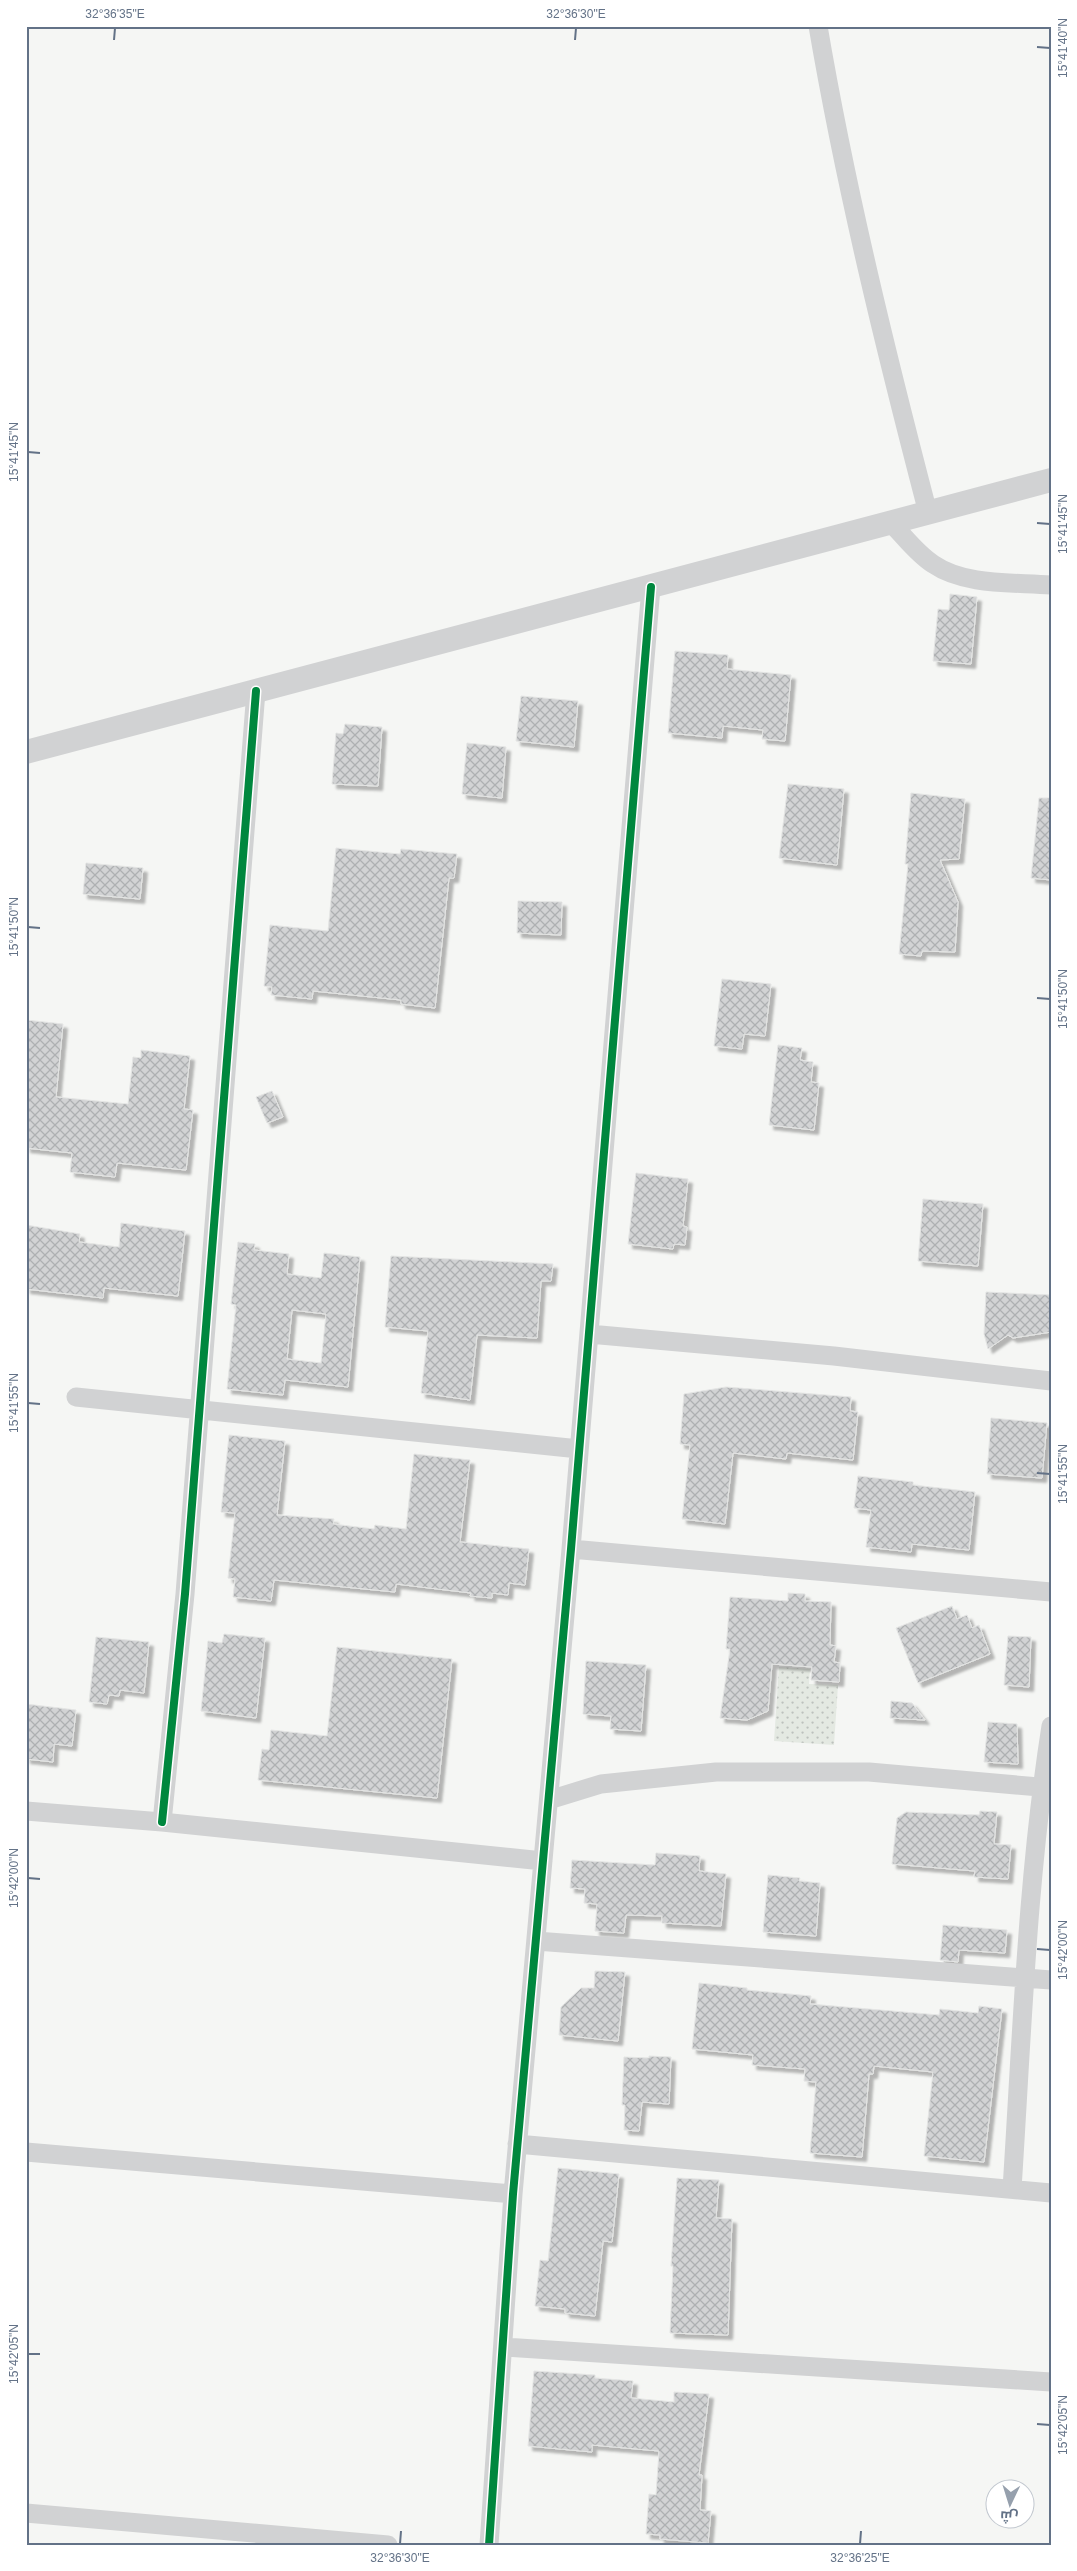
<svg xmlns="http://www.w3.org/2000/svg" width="1077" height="2571" viewBox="0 0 1077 2571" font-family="Helvetica,Cairo,sans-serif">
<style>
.garden{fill:url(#garden-dots)}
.building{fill:url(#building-cross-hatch);stroke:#e4e5e4;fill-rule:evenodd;filter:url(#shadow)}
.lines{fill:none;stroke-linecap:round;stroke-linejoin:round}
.minor{stroke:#d1d2d3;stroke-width:19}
.tertiary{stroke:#d1d2d3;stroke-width:24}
.cycleway-casing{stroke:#fff;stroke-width:11}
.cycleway{stroke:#00873e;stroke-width:8}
.ticks{fill:none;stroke:#637287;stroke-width:2}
.neatline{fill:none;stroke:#637287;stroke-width:2}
.ticks-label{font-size:12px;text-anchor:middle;fill:#637287}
</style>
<defs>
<pattern id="garden-dots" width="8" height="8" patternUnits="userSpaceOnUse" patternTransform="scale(1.25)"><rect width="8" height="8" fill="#e4e9e2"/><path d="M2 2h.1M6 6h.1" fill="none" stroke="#bcc1bd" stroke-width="1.8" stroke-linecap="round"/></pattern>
<pattern id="building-cross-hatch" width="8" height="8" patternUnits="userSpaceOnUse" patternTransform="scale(1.25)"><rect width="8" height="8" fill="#d2d3d4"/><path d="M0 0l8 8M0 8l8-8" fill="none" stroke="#aeb0b2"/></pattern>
<filter id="shadow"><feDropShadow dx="4.5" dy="4.5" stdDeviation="1" flood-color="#0004"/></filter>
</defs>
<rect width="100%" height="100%" fill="#f5f6f4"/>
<!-- garden -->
<path class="garden" d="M779,1667L810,1669L809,1684L838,1685L834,1745L774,1741Z"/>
<!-- building -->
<path class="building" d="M950,594L977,597L971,664L933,661L938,609L949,610Z
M675,651L728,655L727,669L791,675L785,741L762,739L763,730L723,726L722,738L668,733Z
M521,696L578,701L574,747L516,741Z
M345,724L382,727L378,786L332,784L336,733L343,734Z
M467,743L506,747L502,798L462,794Z
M788,784L844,789L837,865L779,858Z
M911,793L965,799L959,859L940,860L958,902L955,952L922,951L921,956L899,954L908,864H905Z
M1039,798H1051V880L1031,878Z
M336,848L400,854L401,849L457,854L454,878H449L435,1008L401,1004V1000L313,991L312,999L271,995L272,987L264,986L270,925L328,931Z
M86,863L143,868L140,899L83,894Z
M518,901L562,902L561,935L517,933Z
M722,979L771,984L765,1036L744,1034L742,1049L714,1046Z
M26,1020L63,1024L56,1097L128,1104L133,1057L141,1058V1050L190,1056L184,1109L193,1110L186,1170L117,1163L115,1177L70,1172L72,1153L26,1148Z
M778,1045L802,1048L800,1060L813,1062L811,1082L819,1083L814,1130L769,1125Z
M272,1091L283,1117L267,1123L256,1097Z
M636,1173L688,1179L683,1226L687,1227L685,1245L674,1244L673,1249L628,1244Z
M923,1199L983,1204L978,1266L918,1261Z
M121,1223L185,1231L178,1296L104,1288L103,1298L26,1289V1225L80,1234L79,1242L119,1247Z
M238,1242L255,1244L254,1250L289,1254L287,1274L321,1278L324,1253L360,1257L348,1387L285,1380L283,1395L227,1389L236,1305L231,1304ZM292,1310L326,1314L321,1363L287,1359Z
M391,1256L553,1264L551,1281H541L537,1338L477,1335L470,1400L421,1393L428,1331L385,1327Z
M986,1292L1051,1295V1332L1013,1338L1008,1335L988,1349L984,1334Z
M726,1387L851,1397L850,1411L858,1412L853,1460L787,1453L786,1459L733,1453L725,1524L682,1519L690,1445L680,1444L684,1394Z
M991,1418L1047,1423L1042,1478L987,1474Z
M229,1435L285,1441L277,1515L334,1519L333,1524L374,1529L375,1525L406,1529L414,1454L470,1460L460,1542L529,1549L525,1585L509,1583L508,1595L492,1593V1598L470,1596L471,1593L396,1584L395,1592L274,1580L271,1601L233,1597L235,1579L228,1578L235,1513L221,1512Z
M858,1476L913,1482V1485L975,1492L969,1550L912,1544L911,1552L866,1547L871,1510L854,1508Z
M788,1593L805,1594V1601L831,1602L830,1645L836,1646L834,1662L840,1663L839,1682L811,1680L812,1667L772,1664L768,1711L747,1720L720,1718L730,1649H726L730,1597L788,1601Z
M952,1606L957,1619L967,1615L972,1628L979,1625L990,1654L918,1683L896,1628Z
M224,1634L265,1638L256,1718L201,1711L208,1641L222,1643Z
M1008,1636L1031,1637L1029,1687L1004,1685Z
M96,1637L149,1642L144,1693L120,1690L119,1696L109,1695L107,1704L89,1702Z
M337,1647L452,1659L437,1798L258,1780L262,1749L269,1750L271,1730L327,1736Z
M586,1661L646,1665L641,1731L610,1729L611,1716L583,1714Z
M891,1701L912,1703L925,1720L890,1718Z
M26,1704L76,1710L72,1746L54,1744L53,1762L26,1759Z
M988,1722L1017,1724L1018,1764L984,1762Z
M980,1811L997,1812L994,1844L1011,1845L1008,1879L974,1877L975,1871L892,1864L897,1818L906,1812L979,1815Z
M656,1853L700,1856L699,1871L726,1874L721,1926L662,1923V1916L626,1915L624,1933L595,1931L597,1904L584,1903L585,1889L570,1888L572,1860L655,1865Z
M768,1875L800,1878L799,1881L820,1883L816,1936L763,1932Z
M943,1925L1007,1930L1005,1953L959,1950L958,1962L940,1960Z
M595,1971L625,1972L618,2041L559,2035L561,2007L581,1988H594Z
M699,1983L747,1988V1990L811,1996L810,2004L939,2015L940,2009L978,2013L979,2006L1002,2009L984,2162L924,2156L933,2072L874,2066L873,2074H869L862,2157L810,2153L816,2082L804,2081L805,2069L752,2065L753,2055L692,2049Z
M649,2056L671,2057L669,2104L642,2102L639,2131L624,2130L625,2105H622L624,2057L649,2058Z
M558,2168L619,2174L612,2242L603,2241L595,2316L565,2313V2309L535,2306L540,2260L548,2261Z
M677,2178L719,2180L716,2218L732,2219L728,2335L670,2333L673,2266H671Z
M534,2371L595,2375V2378L633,2381L631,2398L674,2402V2392L709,2394L699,2475H702L700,2510L711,2511L708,2543L660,2539V2535L646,2534L649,2494L656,2495L659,2451L592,2445V2452L528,2446Z"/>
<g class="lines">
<!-- minor -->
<path class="minor" d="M818,26C846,190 886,352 928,513
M891,523C904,536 917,554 933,564C965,586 1013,582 1051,585
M589,1334L834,1356L1051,1381
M76,1397L579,1449
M571,1549L1051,1592
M549,1800L601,1784L716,1772H869L1051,1788
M26,1811L162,1822L543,1861
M162,1822L185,1594L256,691
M536,1941L1051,1980
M517,2144L1051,2193
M26,2152L513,2194
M1012,2189C1022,2035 1027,1879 1051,1726
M503,2347L1051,2382
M26,2513L388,2545
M489,2545L513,2194L571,1549L651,587"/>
<!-- tertiary -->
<path class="tertiary" d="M26,752L1051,480"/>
<defs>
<path id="cycleway" d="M162,1822L185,1594L256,691
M489,2545L513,2194L571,1549L651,587"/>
</defs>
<!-- cycleway casing -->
<use href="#cycleway" class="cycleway-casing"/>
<!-- cycleway -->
<use href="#cycleway" class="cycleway"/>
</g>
<!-- ticks -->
<path class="ticks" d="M114,40L115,28M575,40L576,28M1037,47L1050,48M28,452L40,453M1037,523L1050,524M28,927L40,928M1037,998L1050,999M28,1403L40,1404M1037,1473L1050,1474M28,1878L40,1879M1037,1949L1050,1950M28,2354H40M1037,2424L1050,2425M400,2544L401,2531M860,2544L861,2531"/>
<!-- border -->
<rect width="1077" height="2571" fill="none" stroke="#ffffff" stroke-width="55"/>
<!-- north arrow -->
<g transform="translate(1010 2504) rotate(184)"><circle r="24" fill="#ffffff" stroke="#c1c7cf"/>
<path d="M0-4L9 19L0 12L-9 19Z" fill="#96a0ad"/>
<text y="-8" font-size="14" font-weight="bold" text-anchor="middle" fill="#637287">ش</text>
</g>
<rect x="28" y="28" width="1022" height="2516" class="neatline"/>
<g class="ticks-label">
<text x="115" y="18">32°36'35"E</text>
<text x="576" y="18">32°36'30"E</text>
<text transform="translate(1063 48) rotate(-90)" y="4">15°41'40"N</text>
<text transform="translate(14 452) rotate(-90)" y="4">15°41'45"N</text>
<text transform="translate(1063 524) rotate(-90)" y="4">15°41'45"N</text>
<text transform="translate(14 927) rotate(-90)" y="4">15°41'50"N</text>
<text transform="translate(1063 999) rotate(-90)" y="4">15°41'50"N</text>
<text transform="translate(14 1403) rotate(-90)" y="4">15°41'55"N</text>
<text transform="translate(1063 1474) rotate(-90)" y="4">15°41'55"N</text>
<text transform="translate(14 1878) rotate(-90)" y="4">15°42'00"N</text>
<text transform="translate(1063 1950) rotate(-90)" y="4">15°42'00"N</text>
<text transform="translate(14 2354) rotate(-90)" y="4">15°42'05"N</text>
<text transform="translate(1063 2425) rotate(-90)" y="4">15°42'05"N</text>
<text x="400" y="2562">32°36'30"E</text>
<text x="860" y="2562">32°36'25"E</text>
</g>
</svg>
